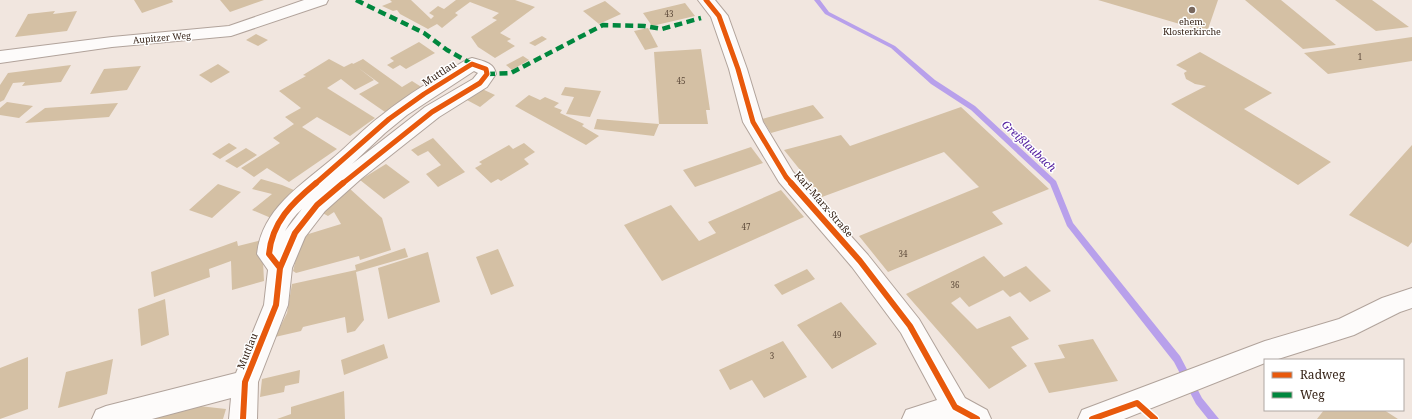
<svg xmlns="http://www.w3.org/2000/svg" width="1412" height="419" viewBox="0 0 1412 419" font-family="'Noto Serif',serif">
<style>
.lines{fill:none;stroke-linecap:round;stroke-linejoin:round}
.stream{fill:#b8a0eb;fill-rule:evenodd}
.building{fill:#d4c0a4}
.minor-casing{stroke:#b1a39b;stroke-width:2}
.minor{fill:#fdfbfa;fill-rule:evenodd}
.quiet{stroke:#00873e;stroke-width:4.5;stroke-dasharray:8 4.5;stroke-linecap:butt}
.cycleway-far1-casing{stroke:#fff;stroke-width:7}
.cycleway-casing{stroke:#fff;stroke-width:9}
.cycleway-far1{stroke:#e8590c;stroke-width:5}
.cycleway{stroke:#e8590c;stroke-width:6}
.poi-dot{fill:#78685e;stroke:#fff;stroke-width:1.5}
.labels{text-anchor:middle;stroke-width:3;stroke-linejoin:round;paint-order:stroke}
.number-label{font-size:8px;fill:#5e4b3b}
.far-poi-label{font-size:9px;fill:#372418;stroke:#fff}
.far-street-label{font-size:9px;fill:#372418;stroke:#fff}
.street-label{font-size:10px;fill:#372418;stroke:#fff}
.water-label{font-size:11px;font-style:italic;fill:#4f1a9d;stroke:#fff}
</style>
<rect width="100%" height="100%" fill="#f1e6df"/>
<g class="lines">
<!-- stream -->
<path class="stream" d="M814,0H820L829,12L895,46L935,80L975,106L1056,181L1073,223L1180,356L1202,398L1219,419H1208L1196,404L1174,362L1067,226L1050,184L971,110L931,84L891,48L825,14Z"/>
</g>
<!-- building -->
<path class="building" d="M134,0H172L173,2L142,13Z
M220,0H264L230,12Z
M390,0H411L431,19L434,16L429,13L438,6L444,9L456,0H515L535,7L500,33L511,39L507,41L515,46L495,58L478,47L471,37L497,20L492,18L499,13L470,2L455,13L458,15L442,28L437,24L428,29L400,14L397,10L393,11L382,6L392,2Z
M1098,0H1218L1207,32Z
M1245,0H1281L1336,45L1303,49Z
M1335,0H1372L1409,27L1376,31Z
M605,1L621,14L599,24L583,11Z
M685,3L695,16L652,26L643,13Z
M55,11L53,14L77,11L67,31L15,37L28,14Z
M648,28L658,47L645,50L634,31Z
M256,34L268,40L258,46L246,40Z
M542,36L547,39L535,46L529,43Z
M1412,37V61L1328,74L1304,53Z
M419,42L435,53L406,69L400,65L393,69L387,65L394,61L390,58Z
M701,49L710,110H706L708,124H659L654,52Z
M1200,52L1272,93L1244,109L1331,162L1298,185L1171,104L1206,86L1195,84L1186,79L1184,73L1187,71L1176,65Z
M523,56L529,60L512,70L506,65Z
M329,59L344,67L352,63L374,80L355,90L341,79L327,88L375,118L350,136L317,117L302,127L337,149L289,182L267,168L254,177L241,168L280,143L273,138L294,124L285,117L301,108L279,91L306,76L303,75Z
M363,59L402,87L412,81L423,88L385,112L359,94L379,83L353,64Z
M218,64L230,72L211,83L199,75Z
M71,65L61,82L22,86L25,82L13,83L4,100L0,102V85L8,73Z
M141,66L127,90L90,94L104,69Z
M565,87L601,91L590,117L566,114L574,97L561,95Z
M480,88L495,95L480,107L465,99Z
M529,95L540,100L545,97L559,103L554,107L562,110L560,113L584,124L582,126L599,136L586,145L515,106Z
M7,102L33,106L19,118L0,115V108Z
M118,103L109,117L25,123L45,108Z
M813,105L824,118L771,133L762,119Z
M961,107L1049,189L992,212L1003,224L888,272L859,236L979,187L944,152L822,197L784,150L841,135L850,146Z
M597,119L659,124L654,136L594,129Z
M433,138L465,172L438,187L426,174L441,165L428,151L418,156L411,150Z
M229,143L237,148L220,159L212,154Z
M524,143L535,152L524,159L529,164L501,181L498,179L491,183L475,168L482,164L479,162L509,145L513,149Z
M1412,145V242L1408,247L1349,215Z
M751,147L763,163L695,187L683,170Z
M246,148L257,155L237,168L225,161Z
M386,164L410,182L384,199L360,180Z
M261,179L282,185L301,193L271,218L252,210L272,194L252,189Z
M218,184L241,192L212,218L189,210Z
M349,188L382,218L391,250L360,260L359,256L296,273L293,271L302,236L341,224L334,212L328,216L319,211Z
M781,190L804,217L662,281L624,225L671,205L699,241L716,233L708,222Z
M262,240L264,281L232,290L231,261L209,269L210,277L154,297L151,272L237,241L238,246Z
M405,248L408,257L356,272L364,320L355,331L347,333L345,317L303,327L301,331L275,337L287,313L292,284L356,270L355,265Z
M498,249L514,286L491,295L476,257Z
M428,252L440,302L388,319L378,268Z
M984,256L1004,277L1026,266L1051,291L1030,302L1020,292L1010,297L1003,290L969,307L960,297L951,303L977,329L1010,316L1029,339L1011,347L1027,366L989,389L906,294Z
M807,269L815,279L782,295L774,285Z
M165,299L169,335L141,346L138,309Z
M841,302L877,344L832,369L797,325Z
M1093,339L1118,381L1049,393L1034,363L1065,358L1058,345Z
M783,341L807,377L764,398L752,380L730,390L719,370Z
M384,344L388,358L344,375L341,360Z
M28,357V409L0,419V368Z
M113,359L107,394L58,408L66,372Z
M300,370L299,383L285,386L284,392L260,397L262,379Z
M344,391L345,419H277L291,414V407Z
M181,404L226,409L223,419H141Z
M1324,410H1384L1398,419H1317Z"/>
<g class="lines">
<defs>
<path id="minor" d="M304,0H328L326,4L231,36L112,47L0,63V51L112,37L229,26Z
M698,0H715L728,16L747,69L763,122L793,172L868,255L919,319L965,398L987,410L991,419H902L906,410L937,400L901,333L852,267L779,182L743,122L729,69L711,17Z
M472,58C482,61 494,62 496,74L487,87L439,117L362,178L325,211L305,237L292,268L288,305L258,382L257,419H229L231,398L152,419H92L96,410L106,406L236,373L264,305L268,270L257,254C262,209 300,186 332,159C349,145 364,128 382,115C408,94 437,77 466,60ZM474,71L478,73L473,79L425,107L352,164L385,133L407,115ZM302,209L285,231C289,223 295,215 302,209Z
M1412,288V308L1400,312L1354,335L1275,360H1265V363L1124,419H1078L1082,410L1265,341L1339,319L1382,298Z"/>
</defs>
<!-- minor casing -->
<use href="#minor" class="minor-casing"/>
<!-- minor -->
<use href="#minor" class="minor"/>
<!-- quiet -->
<path class="quiet" d="M356,0L424,33L447,50L472,64
M487,74L511,73L603,25L644,26L662,29L701,18"/>
<defs>
<path id="cycleway-far1" d="M706,0L719,16L738,69L753,122L786,177L792,184
M315,184L389,119L424,94L472,64L486,69L487,74L480,83L432,112L342,184"/>
<path id="cycleway" d="M791,183L860,261L910,326L955,407L977,419
M280,268L269,254C272,222 292,203 316,183
M280,268L295,233L317,205L343,183
M243,419L245,382L276,305L280,268
M1092,419L1137,403L1155,419"/>
</defs>
<!-- cycleway-far1 casing -->
<use href="#cycleway-far1" class="cycleway-far1-casing"/>
<!-- cycleway casing -->
<use href="#cycleway" class="cycleway-casing"/>
<!-- cycleway-far1 -->
<use href="#cycleway-far1" class="cycleway-far1"/>
<!-- cycleway -->
<use href="#cycleway" class="cycleway"/>
</g>
<!-- markers -->
<circle class="poi-dot" cx="1192" cy="10" r="4"/>
<g class="labels">
<!-- number labels -->
<g class="number-label">
<text x="669" y="17">43</text>
<text x="1360" y="60">1</text>
<text x="681" y="84">45</text>
<text x="746" y="230">47</text>
<text x="903" y="257">34</text>
<text x="955" y="288">36</text>
<text x="837" y="338">49</text>
<text x="772" y="359">3</text>
</g>
<!-- far-poi labels -->
<g class="far-poi-label">
<text x="1192" y="25">ehem.<tspan x="1192" dy="10">Klosterkirche</tspan></text>
</g>
<!-- far-street labels -->
<g class="far-street-label">
<text transform="translate(162 38) rotate(-5)" y="3">Aupitzer Weg</text>
</g>
<!-- street labels -->
<g class="street-label">
<text transform="translate(439 73) rotate(-33)" y="4">Muttlau</text>
<text transform="translate(824 204) rotate(49)" y="4">Karl-Marx-Straße</text>
<text transform="translate(247 351) rotate(-68)" y="4">Muttlau</text>
</g>
<!-- water labels -->
<g class="water-label">
<text transform="translate(1029 146) rotate(43)" y="4">Greißlaubach</text>
</g>
</g>
<!-- legend -->
<rect x="1264" y="359" width="140" height="52" fill="#ffffff" stroke="#afa7a3"/>
<rect x="1272" y="372" width="20" height="6" fill="#e8590c" stroke="#afa7a3"/>
<text x="1300" y="379" font-size="12" fill="#372418">Radweg</text>
<rect x="1272" y="392" width="20" height="6" fill="#00873e" stroke="#afa7a3"/>
<text x="1300" y="399" font-size="12" fill="#372418">Weg</text>
</svg>
